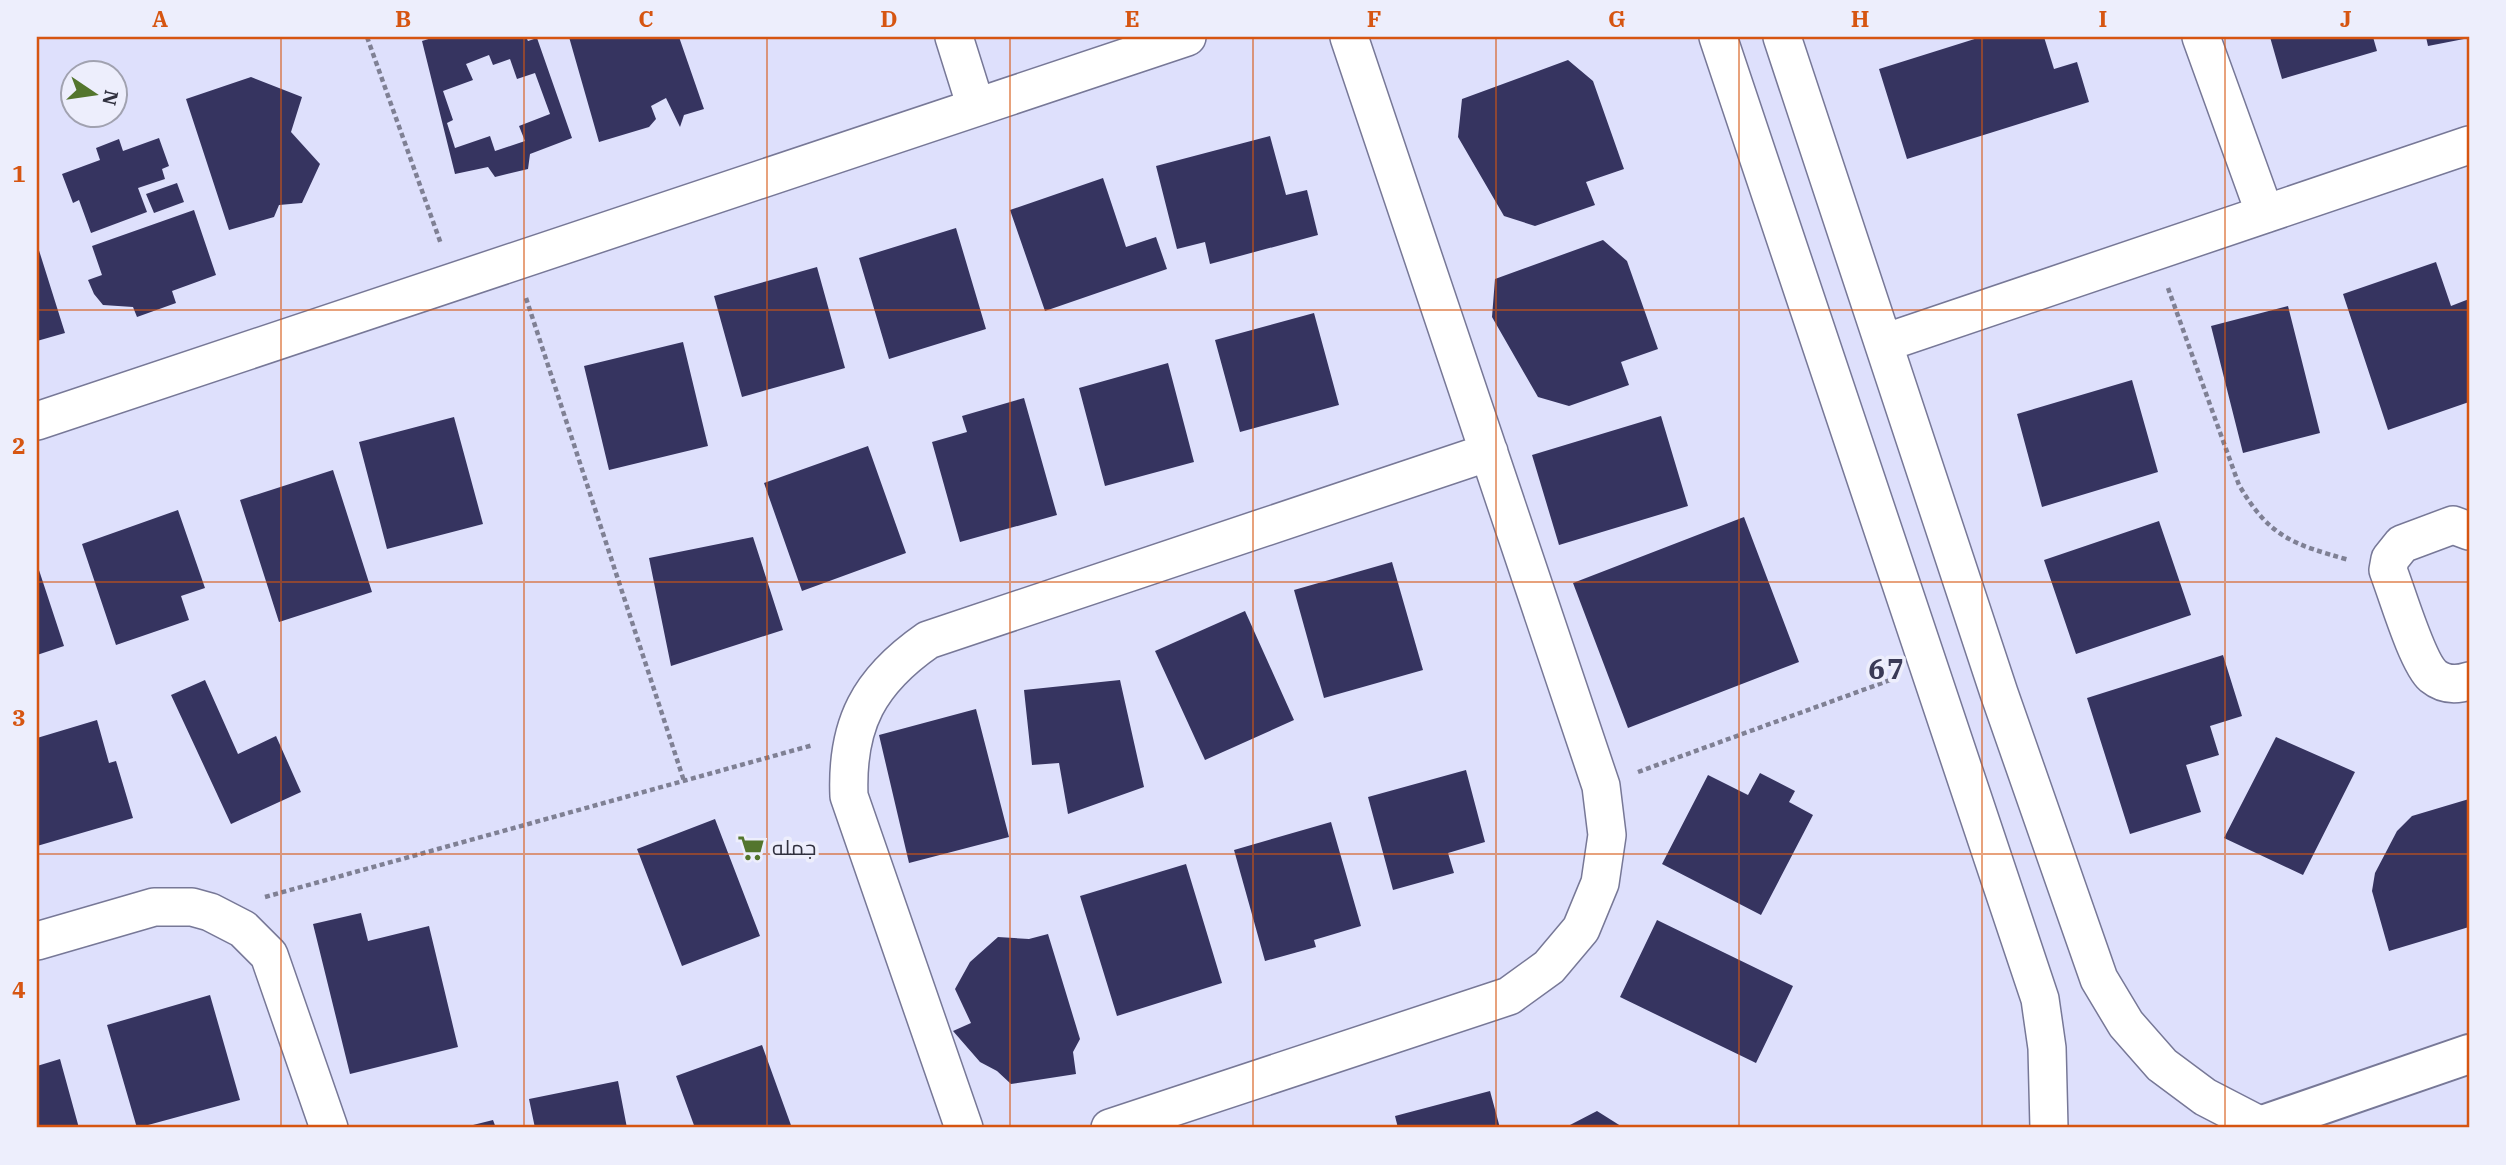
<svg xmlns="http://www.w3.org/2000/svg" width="2506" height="1165" viewBox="0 0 2506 1165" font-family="'IBM Plex Serif',Cairo,serif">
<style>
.building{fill:#363460;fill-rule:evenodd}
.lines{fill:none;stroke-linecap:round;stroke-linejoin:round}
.minor-casing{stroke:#777897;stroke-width:40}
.secondary-casing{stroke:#777897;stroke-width:42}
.path{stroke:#7f8094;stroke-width:4.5;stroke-dasharray:5 3.5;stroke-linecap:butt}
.minor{stroke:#fff;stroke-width:37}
.secondary{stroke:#fff;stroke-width:38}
.grid{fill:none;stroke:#d65511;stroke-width:2;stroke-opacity:0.55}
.labels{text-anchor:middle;stroke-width:7;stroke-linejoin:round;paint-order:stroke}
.poi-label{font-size:21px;fill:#30303e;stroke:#edeefc;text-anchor:start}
.district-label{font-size:28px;font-weight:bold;letter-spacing:2px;fill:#3a3a56;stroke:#edeefc}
.neatline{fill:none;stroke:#d65511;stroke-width:2.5}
.grid-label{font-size:23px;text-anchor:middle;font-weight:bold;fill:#d65511}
</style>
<rect width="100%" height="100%" fill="#dee0fc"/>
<!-- building -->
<path class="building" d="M435,37H526L528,41L537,38L572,138L530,154L528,169L495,177L488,167L455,174L422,41ZM489,55L493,65L510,59L517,79L535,73L550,114L519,126L525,141L495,151L490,136L455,148L447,123L453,120L443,91L473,80L466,64Z
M569,37H679L704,109L684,115L680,127L666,98L651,106L656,119L649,127L599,142Z
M1981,37H2044L2054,69L2077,62L2089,102L1907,159L1879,69Z
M2270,37H2373L2377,51L2282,79Z
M2426,37H2469V38L2428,46Z
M1568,60L1593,81L1624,169L1586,182L1595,205L1535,226L1504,216L1458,137L1462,99Z
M251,77L302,97L291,132L320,164L302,203L279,205L274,217L229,230L186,99Z
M1270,136L1286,195L1307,190L1318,235L1210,264L1205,242L1177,249L1156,166Z
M159,138L169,166L162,169L165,179L138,188L147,212L91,233L79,200L73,203L62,174L100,160L96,148L119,139L123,151Z
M1103,178L1126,247L1156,237L1167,269L1045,311L1010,210Z
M177,183L184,202L154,213L146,194Z
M194,210L216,275L172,291L176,303L137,317L133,307L103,305L94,294L88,280L102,275L92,246Z
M956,228L986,329L889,359L859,258Z
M1603,240L1627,261L1658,349L1621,362L1629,385L1569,406L1538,397L1492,317L1495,279Z
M37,244L65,333L37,341Z
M2436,262L2451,306L2469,299V402L2388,430L2343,294Z
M817,267L845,368L742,397L714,296Z
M2288,306L2320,433L2243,453L2211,326Z
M1314,313L1339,405L1240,432L1215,340Z
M683,342L708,446L609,470L584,366Z
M1168,363L1194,462L1105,486L1079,388Z
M2132,380L2158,472L2042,507L2017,414Z
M1024,398L1057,515L960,542L932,442L967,432L962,416Z
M1661,416L1688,506L1559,545L1532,455Z
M454,417L483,524L387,549L359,442Z
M868,446L906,553L802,591L764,483Z
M333,470L372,592L279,622L240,500Z
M178,510L205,588L181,596L189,620L116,645L82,544Z
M1744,517L1799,662L1628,728L1573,583Z
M2159,521L2191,615L2076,654L2044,560Z
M753,537L783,630L671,666L649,558Z
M1392,562L1423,670L1324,698L1294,590Z
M37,564L64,646L37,655Z
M1245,611L1294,720L1205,760L1155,651Z
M2223,655L2242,716L2210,726L2219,755L2186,765L2201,812L2130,834L2087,698Z
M205,680L238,754L276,736L301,792L231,824L171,695Z
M1120,680L1144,787L1068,814L1059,763L1032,765L1024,690Z
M976,709L1009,837L909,863L879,735Z
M97,720L109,763L116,761L133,818L37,846V738Z
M2276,737L2355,772L2303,875L2224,838Z
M1466,770L1485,842L1448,853L1454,873L1393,890L1368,797Z
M1760,773L1795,791L1789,802L1813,815L1761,915L1662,864L1708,775L1748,795Z
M2469,799V927L2389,951L2372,891L2375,873L2397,831L2412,816Z
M715,819L760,936L682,966L637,849Z
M1331,822L1361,926L1314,940L1316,947L1265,961L1234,850Z
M1186,864L1222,983L1117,1016L1080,896Z
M361,913L368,941L429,926L458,1047L350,1074L313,924Z
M1657,920L1793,986L1756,1063L1620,997Z
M1048,934L1080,1039L1073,1052L1076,1074L1011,1084L997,1071L980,1062L953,1031L971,1023L955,989L970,962L998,937L1029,939Z
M210,995L240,1100L137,1128L107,1025Z
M762,1045L792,1128H695L676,1076Z
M60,1059L79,1128H37V1066Z
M618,1081L627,1128H535L529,1099Z
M1490,1091L1500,1128H1398L1395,1116Z
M1597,1111L1624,1128H1568V1126Z
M493,1120L496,1128H465V1127Z"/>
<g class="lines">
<defs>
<path id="minor" d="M954,37L976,107
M1718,37L2040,999L2047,1048L2049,1128
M1782,37L1999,693L2099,979L2126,1024L2162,1065L2205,1097L2261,1126
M2201,37L2265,214
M1884,343L2469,145
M37,421L1187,37
M2469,531L2453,525L2402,544L2390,559L2388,570C2397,593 2417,662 2433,676C2444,685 2457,685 2469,681
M37,941L154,907H192L210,912L243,929L269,955L329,1128
M964,1128L849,796C846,724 869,681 928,640L1489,452
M1110,1128L1509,996L1549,967L1581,929L1600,883L1607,835L1601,786L1349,37"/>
<path id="secondary" d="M2254,1128L2469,1054"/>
</defs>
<!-- minor casing -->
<use href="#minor" class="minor-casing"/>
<!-- secondary casing -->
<use href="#secondary" class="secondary-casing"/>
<!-- path -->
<path class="path" d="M367,37L441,244
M2168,288L2239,485C2270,538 2293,544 2349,560
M526,298L684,781
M1638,772L1893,679
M265,897L813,745"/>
<!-- minor -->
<use href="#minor" class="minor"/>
<!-- secondary -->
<use href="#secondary" class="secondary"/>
</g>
<!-- grid -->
<path class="grid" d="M281,37V1128M524,37V1128M767,37V1128M1010,37V1128M1253,37V1128M1496,37V1128M1739,37V1128M1982,37V1128M2225,37V1128M37,310H2469M37,582H2469M37,854H2469"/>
<!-- icons -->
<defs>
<symbol id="supermarket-bare" viewBox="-9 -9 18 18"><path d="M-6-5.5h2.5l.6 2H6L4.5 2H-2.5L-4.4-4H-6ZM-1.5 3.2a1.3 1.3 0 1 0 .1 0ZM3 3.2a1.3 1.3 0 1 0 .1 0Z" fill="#53752d" stroke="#edeefc" stroke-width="2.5" paint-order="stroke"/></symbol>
</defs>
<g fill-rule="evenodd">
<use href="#supermarket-bare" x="732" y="829" width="38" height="38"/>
</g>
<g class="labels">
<!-- poi labels -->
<g class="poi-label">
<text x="772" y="855">جمله</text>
</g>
<!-- district labels -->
<g class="district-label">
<text x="1887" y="679">67</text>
</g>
</g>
<!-- border -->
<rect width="2506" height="1165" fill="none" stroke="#edeefc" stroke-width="77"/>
<!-- north arrow -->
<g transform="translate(94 94) rotate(103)"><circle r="33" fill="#edeefc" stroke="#a1a2b0" stroke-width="2"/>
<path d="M0-5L12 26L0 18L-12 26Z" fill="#53752d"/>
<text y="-10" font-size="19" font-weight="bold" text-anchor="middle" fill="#30303e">N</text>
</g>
<rect x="38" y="38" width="2430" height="1088" class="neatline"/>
<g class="grid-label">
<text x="160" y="27">A</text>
<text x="403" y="27">B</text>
<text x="646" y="27">C</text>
<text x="889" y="27">D</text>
<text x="1132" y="27">E</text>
<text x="1374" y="27">F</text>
<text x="1617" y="27">G</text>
<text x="1860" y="27">H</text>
<text x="2103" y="27">I</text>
<text x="2346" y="27">J</text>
<text x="19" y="182">1</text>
<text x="19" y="454">2</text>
<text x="19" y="726">3</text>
<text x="19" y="998">4</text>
</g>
</svg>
